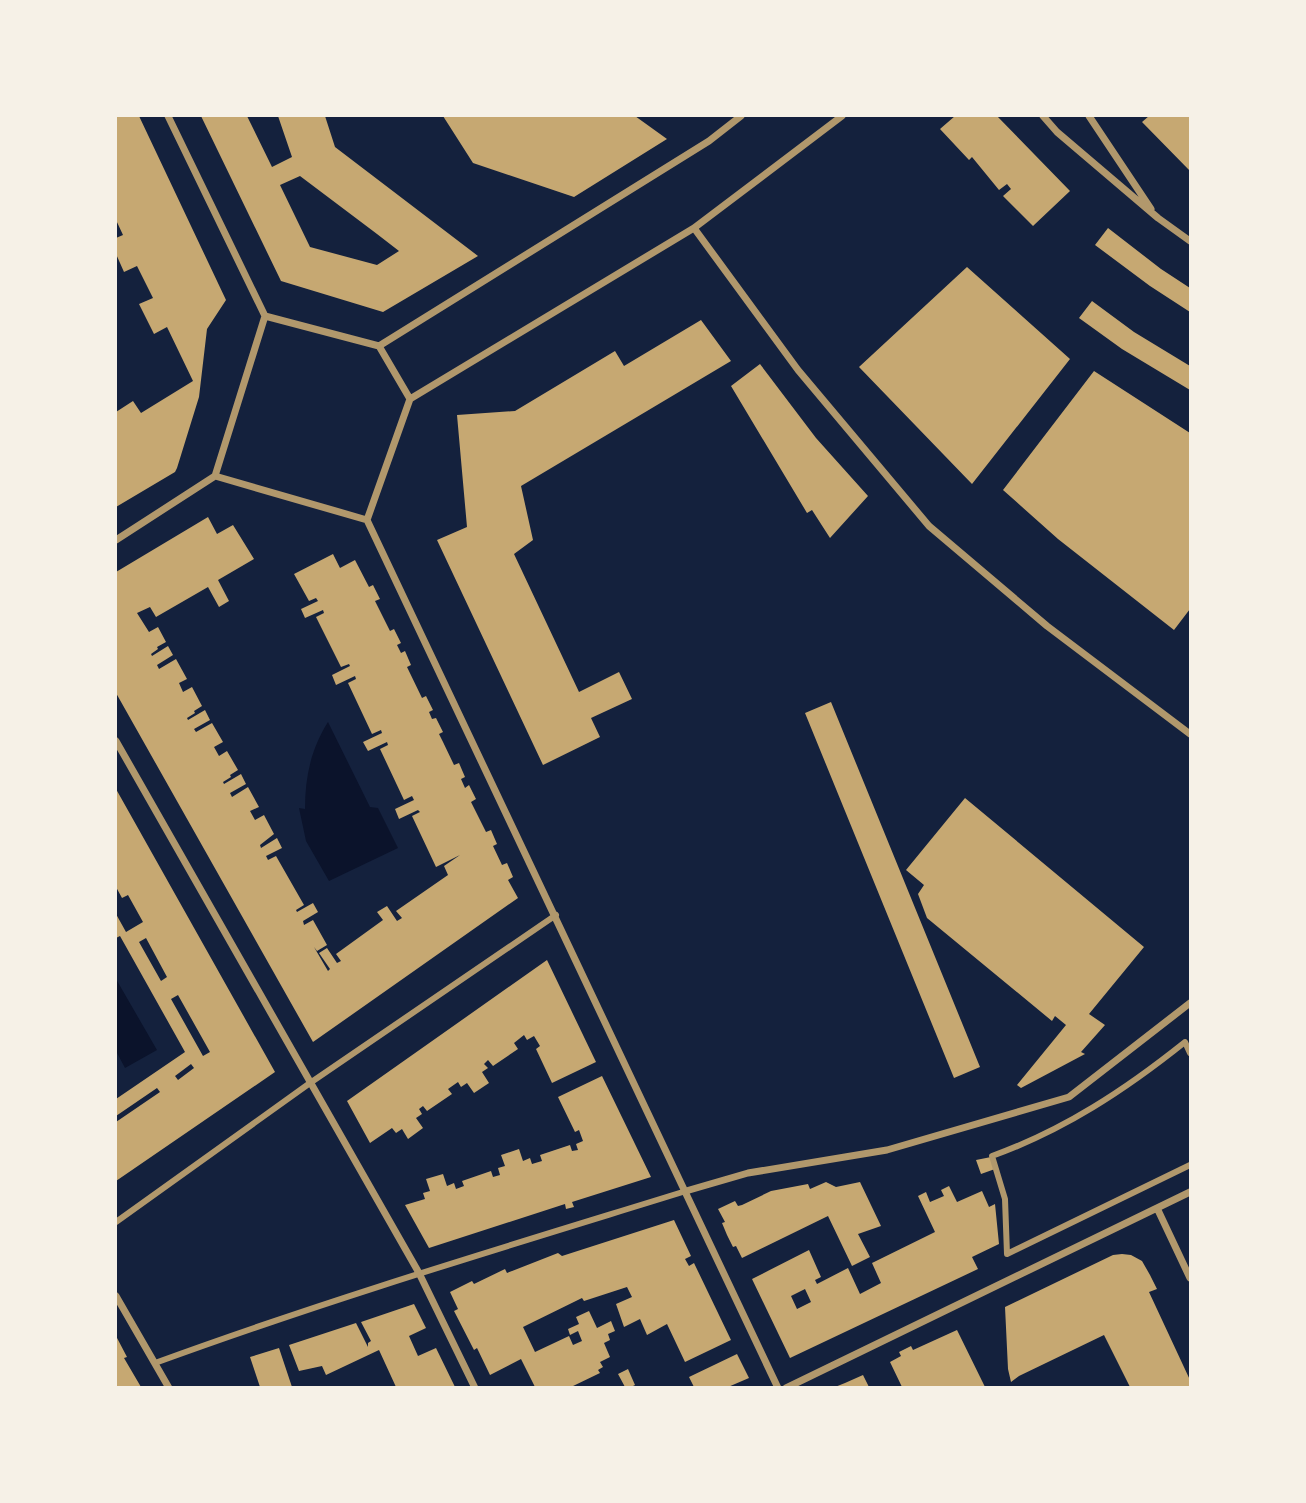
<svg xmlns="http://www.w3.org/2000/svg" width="1306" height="1503" viewBox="0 0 1306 1503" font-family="Spectral,serif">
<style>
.water{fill:#0b132b}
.building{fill:#c6a872;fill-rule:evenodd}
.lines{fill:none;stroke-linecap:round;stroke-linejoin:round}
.pedestrian{stroke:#b1986c;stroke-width:6}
.minor{stroke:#b1986c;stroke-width:7}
</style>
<rect width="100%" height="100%" fill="#14213d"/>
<!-- water -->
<path class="water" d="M328,722L370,807L378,808L398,848L329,881L306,841L299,808L305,809C305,777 311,749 328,722Z
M116,979L157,1050L125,1068L116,1051Z"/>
<!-- building -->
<path class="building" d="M116,116H139L226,300L207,329L199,397L177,468L175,472L116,507V412L133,401L141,413L193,381L167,327L154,334L139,304L153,298L137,266L124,272L116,254V238L123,235L116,220Z
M201,116H247L272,167L292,157L278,116H325L335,147L478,256L383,312L281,281ZM300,176L377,234L399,251L377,265L310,247L280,185Z
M443,116H635L667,139L574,197L473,163Z
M955,116H997L1070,191L1033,226L1003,196L1011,189L1007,184L999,190L972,157L969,160L940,129Z
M1149,116H1190V171L1142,122Z
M1108,228L1161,269L1190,288V312L1150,286L1095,245Z
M967,267L1070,359L972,484L859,367Z
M1092,301L1134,332L1190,366V390L1122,349L1079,318Z
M701,320L731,361L521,486L533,540L514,554L579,692L619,672L632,699L591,718L600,737L543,765L437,540L467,527L457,415L515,411L615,351L624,366Z
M760,364L816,438L868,496L830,538L812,510L807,513L731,386Z
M1094,371L1190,433V609L1174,630L1058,539L1003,490Z
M208,517L217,534L233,525L254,559L218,580L229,601L219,607L208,587L156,617L150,607L137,613L149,632L158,627L166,642L157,647L158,649L151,654L152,656L168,646L173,655L157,665L159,669L176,659L187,679L179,683L183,692L192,687L202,706L194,711L195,713L187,718L188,720L205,710L210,720L194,729L196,732L212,723L223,742L214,747L219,756L227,751L238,770L230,775L231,777L223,782L224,784L241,774L246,784L230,793L232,797L248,787L259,807L250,811L255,820L264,815L274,834L260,845L261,848L277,838L282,848L266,856L268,860L276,856L304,905L296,910L297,912L313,903L318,912L303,921L304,925L313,920L327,945L317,951L314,947L328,971L330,969L319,953L327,948L337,963L341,961L336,954L383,920L377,912L387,906L397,921L402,918L396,911L448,875L444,866L460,855L436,867L412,816L420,812L418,810L399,819L395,809L414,800L412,796L404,800L380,749L388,745L387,742L368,751L363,742L382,733L381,730L372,734L348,683L356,679L355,676L336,685L332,675L350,666L349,664L341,667L316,617L324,613L323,610L305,618L301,609L318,601L316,598L309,601L294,574L333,554L340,568L355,560L369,587L373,585L380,599L375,601L390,631L394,629L401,643L397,645L401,653L405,651L411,665L407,667L422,698L426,696L433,710L429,712L432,719L436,718L443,732L439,734L443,742L454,765L459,763L465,777L461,779L465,788L469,785L476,799L471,802L486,832L491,830L497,844L493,846L502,865L507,863L513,877L508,880L518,898L313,1042L116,693V572Z
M831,702L980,1067L954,1078L805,713Z
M116,789L275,1072L116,1181V1122L160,1092L157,1088L116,1116V1099L185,1052L120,936L116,938V914L126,932L143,922L128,895L122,898L116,887ZM146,938L167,977L161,981L139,942ZM178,995L210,1052L203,1056L171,999ZM191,1064L194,1068L178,1080L175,1076Z
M965,798L1144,947L1089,1014L1105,1025L1081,1052L1085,1054L1021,1088L1017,1085L1066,1025L1055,1016L1052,1021L927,918L918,894L924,885L906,870Z
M547,960L596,1062L552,1083L536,1049L540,1046L534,1036L527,1040L524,1035L514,1043L518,1049L493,1066L488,1060L484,1064L488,1068L482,1072L489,1083L474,1093L467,1083L461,1087L458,1082L448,1089L452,1094L427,1111L423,1106L419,1109L422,1114L416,1118L423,1128L408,1139L402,1129L396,1133L392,1128L370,1143L347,1101Z
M602,1076L651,1177L572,1202L574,1207L566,1209L565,1204L429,1248L405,1205L425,1199L423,1193L430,1191L426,1179L443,1174L447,1186L454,1183L456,1189L464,1186L462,1181L491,1171L493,1177L500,1175L498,1168L505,1166L501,1155L519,1149L523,1161L530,1158L532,1164L542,1161L540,1155L570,1145L572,1151L578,1150L576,1144L583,1141L579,1130L575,1132L558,1097Z
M991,1157L995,1169L981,1174L976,1160Z
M826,1182L836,1187L860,1182L881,1226L858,1234L870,1257L852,1266L828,1216L742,1258L736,1246L733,1247L727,1235L722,1223L725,1222L718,1209L735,1201L738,1206L742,1205L771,1191L808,1184L810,1189Z
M949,1186L957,1202L982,1191L989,1207L995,1204L999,1244L972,1257L978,1269L790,1358L752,1279L809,1250L821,1277L815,1280L817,1284L848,1268L860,1294L881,1283L872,1263L935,1232L918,1196L926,1192L930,1202L944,1196L941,1190ZM805,1289L811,1302L797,1309L791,1296Z
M674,1220L691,1256L685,1259L689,1266L694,1263L731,1340L685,1362L667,1324L647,1335L640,1319L624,1327L616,1304L632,1297L627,1287L584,1301L582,1298L523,1327L535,1352L569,1336L573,1345L582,1341L578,1331L570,1335L568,1329L579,1324L576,1317L589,1311L597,1328L611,1321L615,1331L608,1334L610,1340L604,1343L610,1357L600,1362L603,1367L598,1370L600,1373L571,1387H535L521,1359L490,1375L477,1348L474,1350L454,1311L458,1309L450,1292L472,1281L474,1284L505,1269L507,1273L558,1253L562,1256Z
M1122,1254L1131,1255L1142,1261L1150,1275L1157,1289L1149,1292L1190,1380V1387H1130L1104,1335L1019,1376L1011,1382L1008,1369L1005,1307L1113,1255Z
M414,1304L426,1328L409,1336L418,1356L436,1348L455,1387H396L379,1350L326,1375L322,1366L299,1371L289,1345L356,1323L368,1347V1343L371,1341L361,1322Z
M957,1330L985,1387H902L890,1362L901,1356L899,1352L911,1346L913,1350Z
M116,1336L127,1357L124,1358L141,1387H116Z
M279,1348L292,1387H260L250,1357Z
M737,1354L749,1378L728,1387H694L689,1377Z
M628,1369L635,1385L631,1387H625L618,1374Z
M863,1375L869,1387H835L845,1383Z"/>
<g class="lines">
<!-- pedestrian -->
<path class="pedestrian" d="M1190,1053L1185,1042C1125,1090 1064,1130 992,1156L1005,1199L1007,1254L1190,1165
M116,1222L310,1083L556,915
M155,1363C330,1299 508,1246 686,1191"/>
<!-- minor -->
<path class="minor" d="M168,116L265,316
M1043,116L1057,132L1158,218L1190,241
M1089,116L1151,209
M694,228L798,370L929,526L1047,626L1190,734
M379,346L709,141L741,116
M410,399L694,228L842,116
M215,476L367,520L410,399L379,346L265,316
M215,476L265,316
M367,520L778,1388
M116,540L215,476
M116,741L419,1273L475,1388
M686,1191L748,1173L887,1150L1069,1097L1190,1003
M1157,1208L1190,1278
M116,1296L169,1388
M786,1388L1190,1192"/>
</g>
<!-- border -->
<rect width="1306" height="1503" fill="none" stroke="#f6f1e7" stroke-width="234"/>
</svg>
